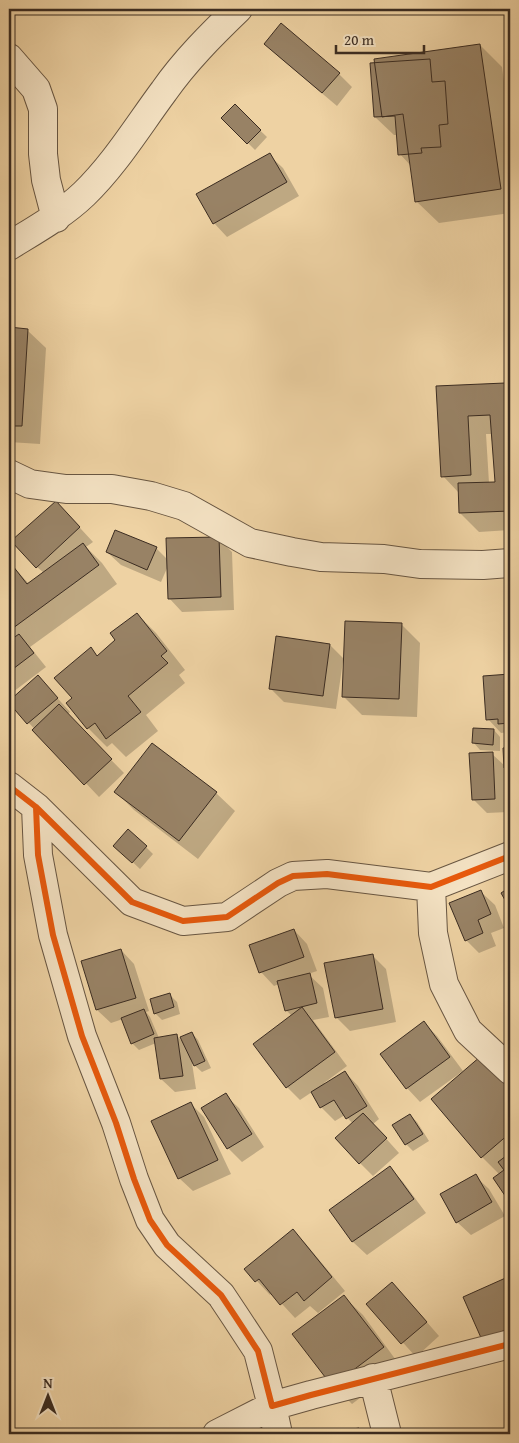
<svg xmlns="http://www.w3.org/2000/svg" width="519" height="1443" viewBox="0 0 519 1443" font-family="'Gentium Book Plus',serif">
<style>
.shadow{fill:#0003;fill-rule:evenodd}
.building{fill:#988265;stroke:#3b2c21}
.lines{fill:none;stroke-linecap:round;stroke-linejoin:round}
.minor-casing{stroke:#685642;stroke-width:30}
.minor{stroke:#f4e2c3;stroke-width:28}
.cycleway-casing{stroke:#f4e2c3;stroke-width:9}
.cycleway{stroke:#e8590c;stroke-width:6}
</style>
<rect width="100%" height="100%" fill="#eed2a3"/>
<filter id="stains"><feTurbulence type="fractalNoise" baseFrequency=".004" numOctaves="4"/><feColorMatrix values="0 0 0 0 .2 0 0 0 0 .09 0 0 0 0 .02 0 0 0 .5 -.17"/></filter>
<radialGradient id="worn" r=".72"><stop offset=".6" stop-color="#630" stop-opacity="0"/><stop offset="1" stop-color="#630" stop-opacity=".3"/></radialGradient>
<!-- shadow -->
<path class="shadow" d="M266,44L339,74L352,87L337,106L279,57Z
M480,45L502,67L510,125V213L439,223L416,201L411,166L400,154L398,135H394L375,117Z
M235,106L267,137L255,150L223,118Z
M269,155L283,168L299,196L227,237L214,223Z
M9,329L27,330L46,348L40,444L9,442Z
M510,384V530L479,532L460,513L459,493L443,476L438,387ZM486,434H493L496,483H489Z
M69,516L93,542L86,547L102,563L117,584L30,647L46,667L9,695V562L29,584L44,573L37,567Z
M218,538L232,552L234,610L182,612L169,598L168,566L161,582L121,565L107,552L156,548L168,560Z
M137,614L156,633L185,670L179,675L185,683L146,715L158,731L126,757L112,743L107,747L88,728L68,703L74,698L91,649L98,657L117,640Z
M401,624L420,643L417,717L362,715L343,696L345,662L343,661L336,709L284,702L270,688L330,645L345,660Z
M510,675V734L509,732L501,733L488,719L484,677Z
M51,691L70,712L67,715L124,773L99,797L9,702Z
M494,730L500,737V751L480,750L474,743Z
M504,749H510V773L506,769L508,812L487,813L474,800L492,754L505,766Z
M116,792L216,793L235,811L198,859L134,810Z
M146,847L153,854L140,869L122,852Z
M481,892L495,905L504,928L491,933L496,946L479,953L466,940Z
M294,930L307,944L317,971L308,974L323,988L329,1017L313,1020L347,1066L324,1083L325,1084L345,1072L358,1086L379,1119L373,1124L399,1153L373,1176L360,1163L353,1124L345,1115L335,1121L321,1107L312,1092L300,1100L287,1087L292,1016L286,1010L279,984L274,986L261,972Z
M121,950L134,964L149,1011L146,1012L150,1017L159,1038L177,1036L184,1043L192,1033L198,1040L211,1068L202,1072L192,1063L196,1089L175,1092L161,1079L156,1043L139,1050L132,1043L123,1019L111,1023L97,1010Z
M372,955L386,969L396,1022L350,1031L336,1017Z
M170,995L177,1002L180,1014L162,1020L155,1013Z
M424,1023L437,1036L463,1071L420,1102L407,1088Z
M499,1076L510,1089V1201L494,1178L500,1175L482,1157Z
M225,1095L239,1108L264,1147L242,1162L228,1148Z
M191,1104L204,1117L231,1174L193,1191L179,1178Z
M410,1115L417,1122L429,1141L413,1151L406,1144L394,1126Z
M390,1168L403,1182L426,1213L367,1255L353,1242L330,1210Z
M475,1176L489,1189L505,1216L471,1235L457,1222Z
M293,1231L306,1244L345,1291L318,1313L310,1306L295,1318L272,1293L270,1295L246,1269Z
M510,1277V1347L464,1298Z
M344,1297L363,1315L401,1367L352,1404L333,1385Z
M405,1297L439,1336L416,1357L368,1304Z
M359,1429L364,1434H329Z"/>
<!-- building -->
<path class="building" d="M281,23L340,73L322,93L264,44Z
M480,44L501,189L415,202L403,114L382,117L374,59Z
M430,59L432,82L445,81L448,124L439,125L441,147L421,148L422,153L398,155L395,116L374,117L370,63Z
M235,104L261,130L247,144L221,118Z
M270,153L287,182L213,224L196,194Z
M9,327L28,329L22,426H9Z
M505,383H510V511L459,513L458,483L495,482L490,415L468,416L471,475L441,477L436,386Z
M56,501L80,527L36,568L11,541Z
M115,530L157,547L147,570L106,552Z
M219,537L221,597L168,599L166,538Z
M83,543L99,565L9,631V561L27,584Z
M137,613L167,651L161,656L168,663L128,696L141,712L106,739L95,723L87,729L66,703L72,698L54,678L91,647L97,656L115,640L110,633Z
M345,621L402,623L399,699L342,697Z
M19,634L34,653L9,672V641Z
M276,636L330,644L323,696L269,689Z
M510,674V723L498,724V719L486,720L483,676Z
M38,675L58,698L27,724L9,703V701Z
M59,704L112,759L84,785L32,730Z
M473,728L494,729L493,745L472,743Z
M152,743L217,792L179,841L114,792Z
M510,747V768H504L503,748Z
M493,752L495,799L472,800L469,753Z
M128,829L147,846L132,863L113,846Z
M510,887V909L501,893Z
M481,890L491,914L478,920L483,933L465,941L449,903Z
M294,929L304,957L259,973L249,945Z
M121,949L136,998L96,1010L81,961Z
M373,954L383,1009L335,1018L324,963Z
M310,973L317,1003L285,1011L277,981Z
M170,993L174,1007L154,1014L150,999Z
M302,1007L335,1052L286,1088L253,1044Z
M144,1009L154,1034L131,1044L121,1018Z
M424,1021L450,1057L406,1089L380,1054Z
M192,1032L205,1061L194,1066L180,1037Z
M177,1034L183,1076L160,1079L154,1038Z
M481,1056L510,1090V1133L481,1158L431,1099Z
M345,1071L367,1106L346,1119L334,1100L320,1108L311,1092Z
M226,1093L252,1134L227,1149L201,1108Z
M191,1102L218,1160L178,1179L151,1121Z
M363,1113L387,1138L359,1164L335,1138Z
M410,1114L423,1134L405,1145L392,1125Z
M510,1153V1203L493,1178L504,1170L498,1162Z
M390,1166L414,1199L352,1242L329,1210Z
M476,1174L492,1202L456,1223L440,1194Z
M293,1229L332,1277L304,1301L297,1292L280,1305L259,1279L255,1282L244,1269Z
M510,1276V1328L482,1340L463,1297Z
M392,1282L427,1322L401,1344L366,1304Z
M344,1295L384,1347L332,1386L292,1334Z
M359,1428L360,1434H322Z"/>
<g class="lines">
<defs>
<path id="minor" d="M9,58L36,89L43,109V154L46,180L56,218
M9,246C35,230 62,215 84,194C115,164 138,126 164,91C185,61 211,35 238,9
M9,474L30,484L66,489H112L151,496L184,506L250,543L292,552L321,557L384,559L420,564L483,565L510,563
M9,786L36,807L132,902L183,921L227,917L278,883L293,876L327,874L431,887L510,856
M36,807L38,855L53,935L82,1036L116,1123L134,1179L150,1220L167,1245L221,1295L235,1316L258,1351L272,1406L311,1395L510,1344
M431,887L433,933L444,984L468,1031L510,1070
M373,1378L387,1434
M217,1434L272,1406L278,1434"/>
</defs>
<!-- minor casing -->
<use href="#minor" class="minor-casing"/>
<!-- minor -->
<use href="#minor" class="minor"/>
<defs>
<path id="cycleway" d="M9,786L36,807L132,902L183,921L227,917L278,883L293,876L327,874L431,887L510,856
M36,807L38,855L53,935L82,1036L116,1123L134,1179L150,1220L167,1245L221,1295L235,1316L258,1351L272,1406L311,1395L510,1344"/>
</defs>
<!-- cycleway casing -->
<use href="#cycleway" class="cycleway-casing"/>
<!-- cycleway -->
<use href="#cycleway" class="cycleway"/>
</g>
<!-- margin -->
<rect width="519" height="1443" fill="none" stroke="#eed2a3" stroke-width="30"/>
<rect x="10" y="10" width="499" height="1423" fill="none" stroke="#3b2c21" stroke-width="2.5"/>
<rect x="15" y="15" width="489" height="1413" fill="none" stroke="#3b2c21"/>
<!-- north arrow -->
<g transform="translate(48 1396)" stroke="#f4e2c3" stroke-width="4" paint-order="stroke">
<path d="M0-4L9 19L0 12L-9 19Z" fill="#3b2c21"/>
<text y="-8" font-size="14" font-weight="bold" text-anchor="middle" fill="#3b2c21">N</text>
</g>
<!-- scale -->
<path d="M336 45v8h88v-8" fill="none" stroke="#3b2c21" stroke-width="2.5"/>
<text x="344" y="45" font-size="15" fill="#3b2c21" stroke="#f4e2c3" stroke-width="4" paint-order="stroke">20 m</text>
<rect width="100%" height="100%" filter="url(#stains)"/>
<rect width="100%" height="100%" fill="url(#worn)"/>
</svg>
